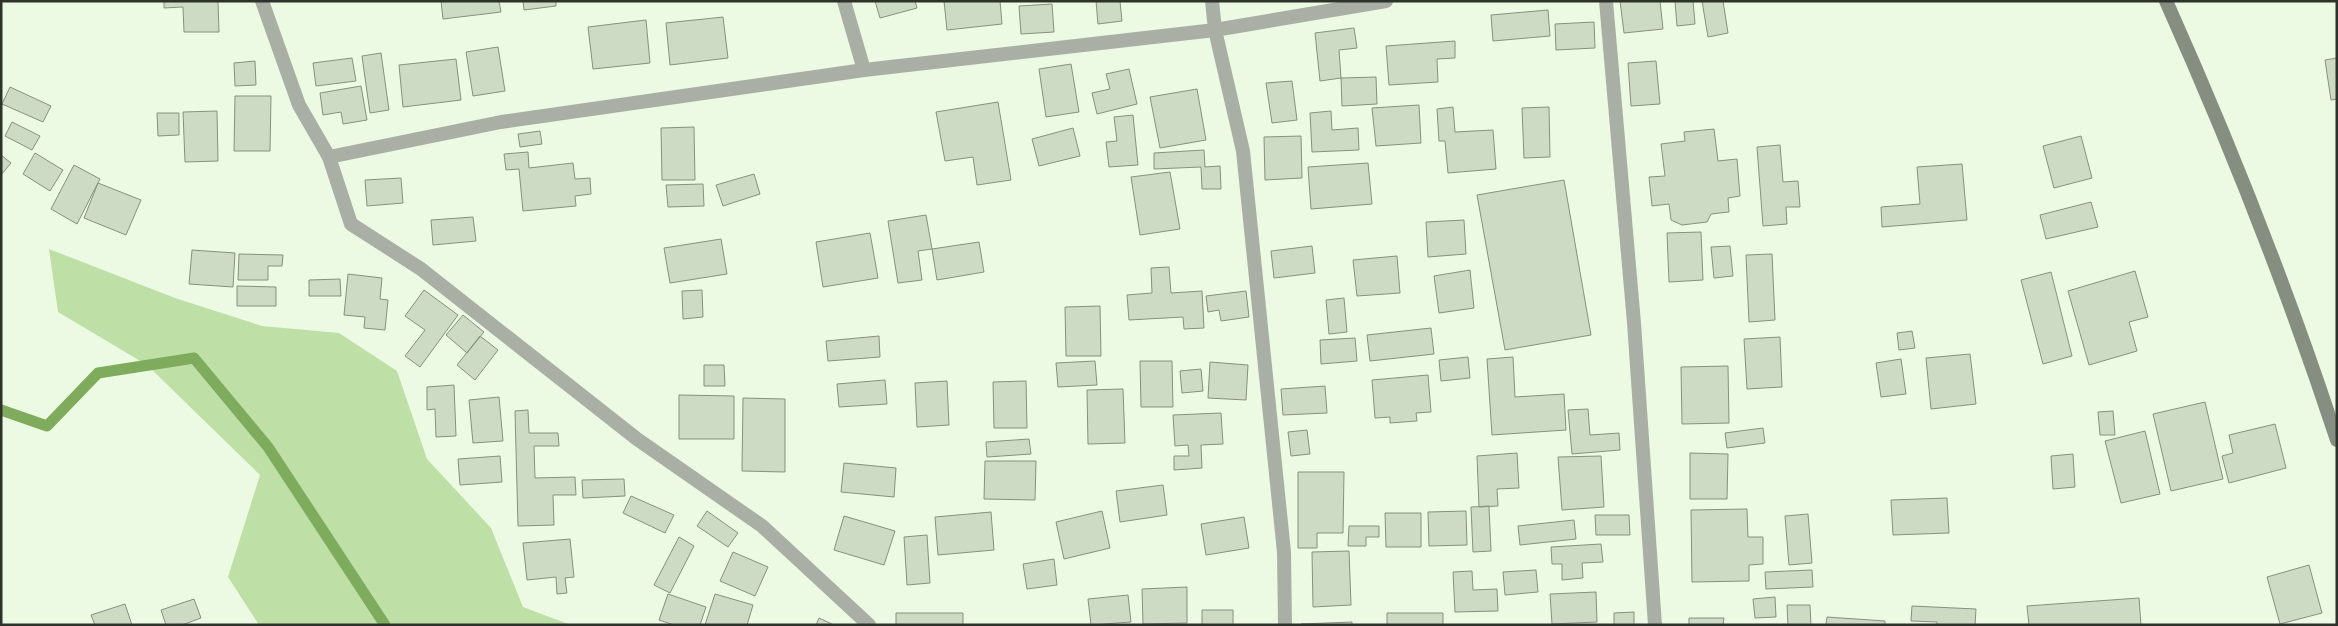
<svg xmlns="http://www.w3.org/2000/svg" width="2338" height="626" viewBox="0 0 2338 626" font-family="'Archivo Narrow',sans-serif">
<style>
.green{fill:#bedfa5}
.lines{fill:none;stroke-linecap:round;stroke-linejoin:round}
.stream{stroke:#7fab5c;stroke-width:11}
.building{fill:#cddbc4;stroke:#85917c}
.minor{stroke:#aaafa6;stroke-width:14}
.tertiary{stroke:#aaafa6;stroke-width:14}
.secondary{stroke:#858e80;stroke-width:14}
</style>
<rect width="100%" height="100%" fill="#ecfae3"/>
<!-- green -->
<path class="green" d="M49,249L175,298L262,326L339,333L397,371L427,459L491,528L523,607L571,625H259L228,577L260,475L147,365L58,312Z"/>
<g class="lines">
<!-- stream -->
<path class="stream" d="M1,410L47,426L98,373L194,358L268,447L385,625"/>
</g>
<!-- building -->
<path class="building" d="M164,1H218L219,32H184L183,7L164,8Z
M441,1H499L501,12L443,19Z
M523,1H556V6L524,10Z
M875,1H915L917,8L880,18Z
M944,1H1000L1002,24L947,30Z
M1096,1H1120L1122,21L1098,24Z
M1620,1H1660L1663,29L1624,33Z
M1675,1H1693L1695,24L1677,26Z
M1702,1H1723L1728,33L1708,37Z
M1052,4L1054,32L1021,34L1019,6Z
M1548,10L1550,36L1493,41L1491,15Z
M723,17L728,58L670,65L666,23Z
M646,20L650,63L593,69L588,27Z
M1594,22L1595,48L1556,50L1555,24Z
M1354,28L1357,48L1339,50L1341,78L1320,81L1315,33Z
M1455,41V58L1437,59L1438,82L1389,85L1386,46Z
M498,47L505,91L473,96L466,52Z
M381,53L389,110L370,113L362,56Z
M352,58L356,81L316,86L313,63Z
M2337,58V99L2331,100L2325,60Z
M456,59L461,100L403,107L399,65Z
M255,61L256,85L235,86L234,63Z
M1656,61L1660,104L1631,106L1628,63Z
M1071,64L1079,112L1046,117L1039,69Z
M1129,69L1137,104L1097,114L1092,93L1110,89L1106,74Z
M1376,77L1377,104L1342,106L1341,78Z
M1292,81L1297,120L1272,123L1266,83Z
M361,86L367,120L343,124L341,112L323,115L320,93Z
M10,87L51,106L43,122L2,104Z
M1197,89L1206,140L1160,148L1150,97Z
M235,96H271L270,151H234Z
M998,102L1011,180L977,185L973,157L945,161L936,112Z
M1419,105L1421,143L1376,146L1372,108Z
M1453,107L1455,132L1493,130L1496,169L1448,173L1445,141H1439L1437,109Z
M1549,107L1550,157L1524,158L1522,108Z
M217,111L218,161L185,162L183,112Z
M1331,111L1332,130L1358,128L1359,150L1312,152L1310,113Z
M157,113H179V135L158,136Z
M1133,115L1138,165L1109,167L1106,142L1117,141L1114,117Z
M12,122L40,136L32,150L5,136Z
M694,127L695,180H662L661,128Z
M1073,128L1080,156L1039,166L1032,139Z
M1714,129L1718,161L1737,159L1740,196L1728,198L1729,212L1711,214L1707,222L1682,225L1671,220L1669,204L1652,206L1649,177L1665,176L1661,144L1685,141L1684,132Z
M540,131L542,144L520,147L518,134Z
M1301,136L1302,178L1265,180L1264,137Z
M2081,136L2092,178L2054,188L2043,146Z
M1780,145L1783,182L1798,181L1800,207H1786L1787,224L1763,226L1757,147Z
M1204,150L1205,167L1220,166L1221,189H1202L1201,167L1154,169V153Z
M528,152L529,168L573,163L575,179L590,178L591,194L575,196L576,206L523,211L519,169L506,170L504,154Z
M35,153L63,170L50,191L23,174Z
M1,155L11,163L1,175Z
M1368,163L1372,204L1311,209L1308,167Z
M1962,164L1967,220L1882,227L1881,207L1920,204L1917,167Z
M74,165L100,179L77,224L51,209Z
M1170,172L1180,229L1140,235L1131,177Z
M754,174L760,194L723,206L716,185Z
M401,178L403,203L367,206L365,180Z
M1564,180L1591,335L1505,350L1477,195Z
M98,183L141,200L126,235L84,218Z
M703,184L704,206L668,207L666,185Z
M2091,202L2098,227L2046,239L2040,215Z
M926,215L932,249L918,251L922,280L898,283L888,221Z
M473,217L476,241L433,245L431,220Z
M1464,220L1466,254L1428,257L1426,222Z
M1701,232L1703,280L1669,282L1667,233Z
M870,233L878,278L823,287L816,242Z
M721,239L727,274L670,283L664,248Z
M979,242L984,272L937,280L932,249Z
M1312,246L1315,273L1274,278L1271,251Z
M1730,246L1733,276L1714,278L1711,247Z
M192,250L235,253L233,287L189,284Z
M239,254L283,255L282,266H268V280H238Z
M1772,254L1775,320L1749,322L1746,255Z
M1397,256L1400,293L1357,296L1353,260Z
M1169,267L1171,293L1202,291L1204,328L1184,329L1183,317L1129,320L1127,295L1152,293L1151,268Z
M1470,270L1474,308L1439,313L1434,276Z
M2135,271L2148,317L2129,322L2137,351L2089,365L2068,291Z
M2051,272L2072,356L2043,364L2021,280Z
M348,274L382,278L380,299L388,300L385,330L364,328L365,317L344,315Z
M340,279L341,296H309V280Z
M237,286L276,287V306H237Z
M424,290L458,315L420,367L405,356L425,330L405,316Z
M702,290L703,317L683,319L682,291Z
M1246,291L1249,317L1221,321L1219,310L1208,312L1206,296Z
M1344,298L1347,332L1329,334L1326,300Z
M1100,306L1101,356H1066L1065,307Z
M463,315L484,332L467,353L446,335Z
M1431,328L1434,354L1370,361L1367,335Z
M1912,331L1915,348L1899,350L1897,333Z
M480,336L498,350L475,380L457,365Z
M879,336L880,357L828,361L826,341Z
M1780,337L1782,387L1747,389L1744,339Z
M1355,338L1357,361L1321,364L1320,340Z
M1970,354L1976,404L1931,409L1926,358Z
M1468,357L1470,378L1441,381L1439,360Z
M1513,357L1515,397L1564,394L1566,430L1492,435L1487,359Z
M1901,359L1906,394L1881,397L1876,363Z
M1095,361L1097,385L1058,387L1056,363Z
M1140,361H1172L1173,407H1141Z
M1210,362L1248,365L1246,400L1208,398Z
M704,365H724L725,386H704Z
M1728,366L1729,423L1682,424L1681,367Z
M1201,369L1203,391L1182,393L1180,371Z
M1428,375L1431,412L1416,413L1417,421L1390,423V417L1375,418L1372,380Z
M885,380L887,404L839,407L837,384Z
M947,381L949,425L917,427L915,383Z
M1026,381L1027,428H994L993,382Z
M454,385L456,436L436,437L435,409L427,410V387Z
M1325,386L1327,413L1283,415L1281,389Z
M1123,389L1125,443L1088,444L1087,390Z
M679,395L734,396V439H679Z
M499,397L503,441L473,443L469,400Z
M743,398L785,399V472L742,471Z
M2205,402L2223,479L2171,491L2153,414Z
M1588,409L1590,435L1619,433L1620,450L1572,454L1568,410Z
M528,410L529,433H558L559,446H534L535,478L575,477L576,495H553L554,525L518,526L515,411Z
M2113,411L2115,435H2100L2098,412Z
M1221,413L1223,444L1201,445L1202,468L1174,470V456H1189L1188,445L1175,446L1173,415Z
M2275,424L2286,468L2229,483L2222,456L2233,453L2229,435Z
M1763,428L1765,443L1727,448L1725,433Z
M1307,430L1310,454L1291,456L1288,432Z
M2145,431L2160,494L2121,503L2105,441Z
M1029,439L1031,454L987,457L986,442Z
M1517,453L1519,488L1497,489L1498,506L1479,507L1477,456Z
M1690,453L1728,454L1727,499H1690Z
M2073,454L2075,487L2053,489L2051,456Z
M500,456L502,482L460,485L458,459Z
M1601,456L1604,507L1562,510L1558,457Z
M985,461H1036L1035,500L984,499Z
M844,463L896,468L894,497L841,492Z
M1298,472H1344L1343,533H1317V548H1298Z
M624,479L625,496L583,498L582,480Z
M1163,485L1167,515L1120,522L1116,491Z
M631,496L674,515L665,533L623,513Z
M1947,498L1949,533L1893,535L1891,500Z
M1489,506L1491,551L1473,552L1471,507Z
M1747,509L1748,537H1763V564L1749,565V581L1692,582L1691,510Z
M707,511L738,533L728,547L697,526Z
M1102,511L1110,548L1064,559L1056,522Z
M1466,511L1467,545L1429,546L1428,512Z
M991,512L994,550L938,555L935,517Z
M1385,513H1421V547H1386Z
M1808,514L1812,563L1789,565L1785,516Z
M1595,515H1629L1630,535H1596Z
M844,516L895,531L884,565L834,550Z
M1244,517L1249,548L1206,555L1201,524Z
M1574,520L1576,539L1520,545L1518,526Z
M1349,526H1379V537H1366V546H1348Z
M927,535L930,583L907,585L904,537Z
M679,537L694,546L670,593L654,585Z
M570,539L574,577L565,578L567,593L557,594L556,577L527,580L523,543Z
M1601,544L1603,562L1582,563L1583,578L1562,580V564H1552L1551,547Z
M1349,551L1351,605L1313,607L1312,552Z
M733,552L768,567L755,596L720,581Z
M1054,559L1057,585L1027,589L1023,564Z
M2309,565L2322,613L2280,624L2267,577Z
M1536,570L1538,592L1505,595L1503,572Z
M1812,570L1813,587L1766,589L1765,572Z
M1472,571L1473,590L1497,589L1498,611L1455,612L1453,572Z
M1187,587V623L1143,624L1142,589Z
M1596,592L1597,622L1552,624L1550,594Z
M668,594L706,607L700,625H674L659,620Z
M715,594L753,605L747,625H705Z
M1128,595L1131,622L1091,625L1088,599Z
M1775,597L1776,617L1755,618L1753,599Z
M2139,598L2141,625H2029L2027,606Z
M194,599L201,618L182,625H166L161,610Z
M125,604L132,625H95L91,615Z
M1787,605H1810L1811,625H1788Z
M1912,606L1976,609L1975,625H1937V622L1911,621Z
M1202,610H1233V625H1202Z
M1634,612V625H1614V613Z
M896,613H963V625H896Z
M1387,613H1443V625H1387Z
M1827,617L1885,621V625H1826Z
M819,618L834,625H816Z
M1689,618H1724L1723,625H1689Z
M1352,622V625L1301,624Z"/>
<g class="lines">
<!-- minor -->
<path class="minor" d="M844,1L864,70
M1212,1L1215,30L1243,151L1284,552L1285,625
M1606,1L1634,323L1655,625
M329,157L501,122L864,70L1215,30L1386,1"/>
<!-- tertiary -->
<path class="tertiary" d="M262,1L299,105L329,157L351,224L421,269L637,439L762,526L869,625"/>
<!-- secondary -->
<path class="secondary" d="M2166,1C2230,144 2288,291 2337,440"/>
</g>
<!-- border -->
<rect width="2338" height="626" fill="none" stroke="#2d322a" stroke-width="5"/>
</svg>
